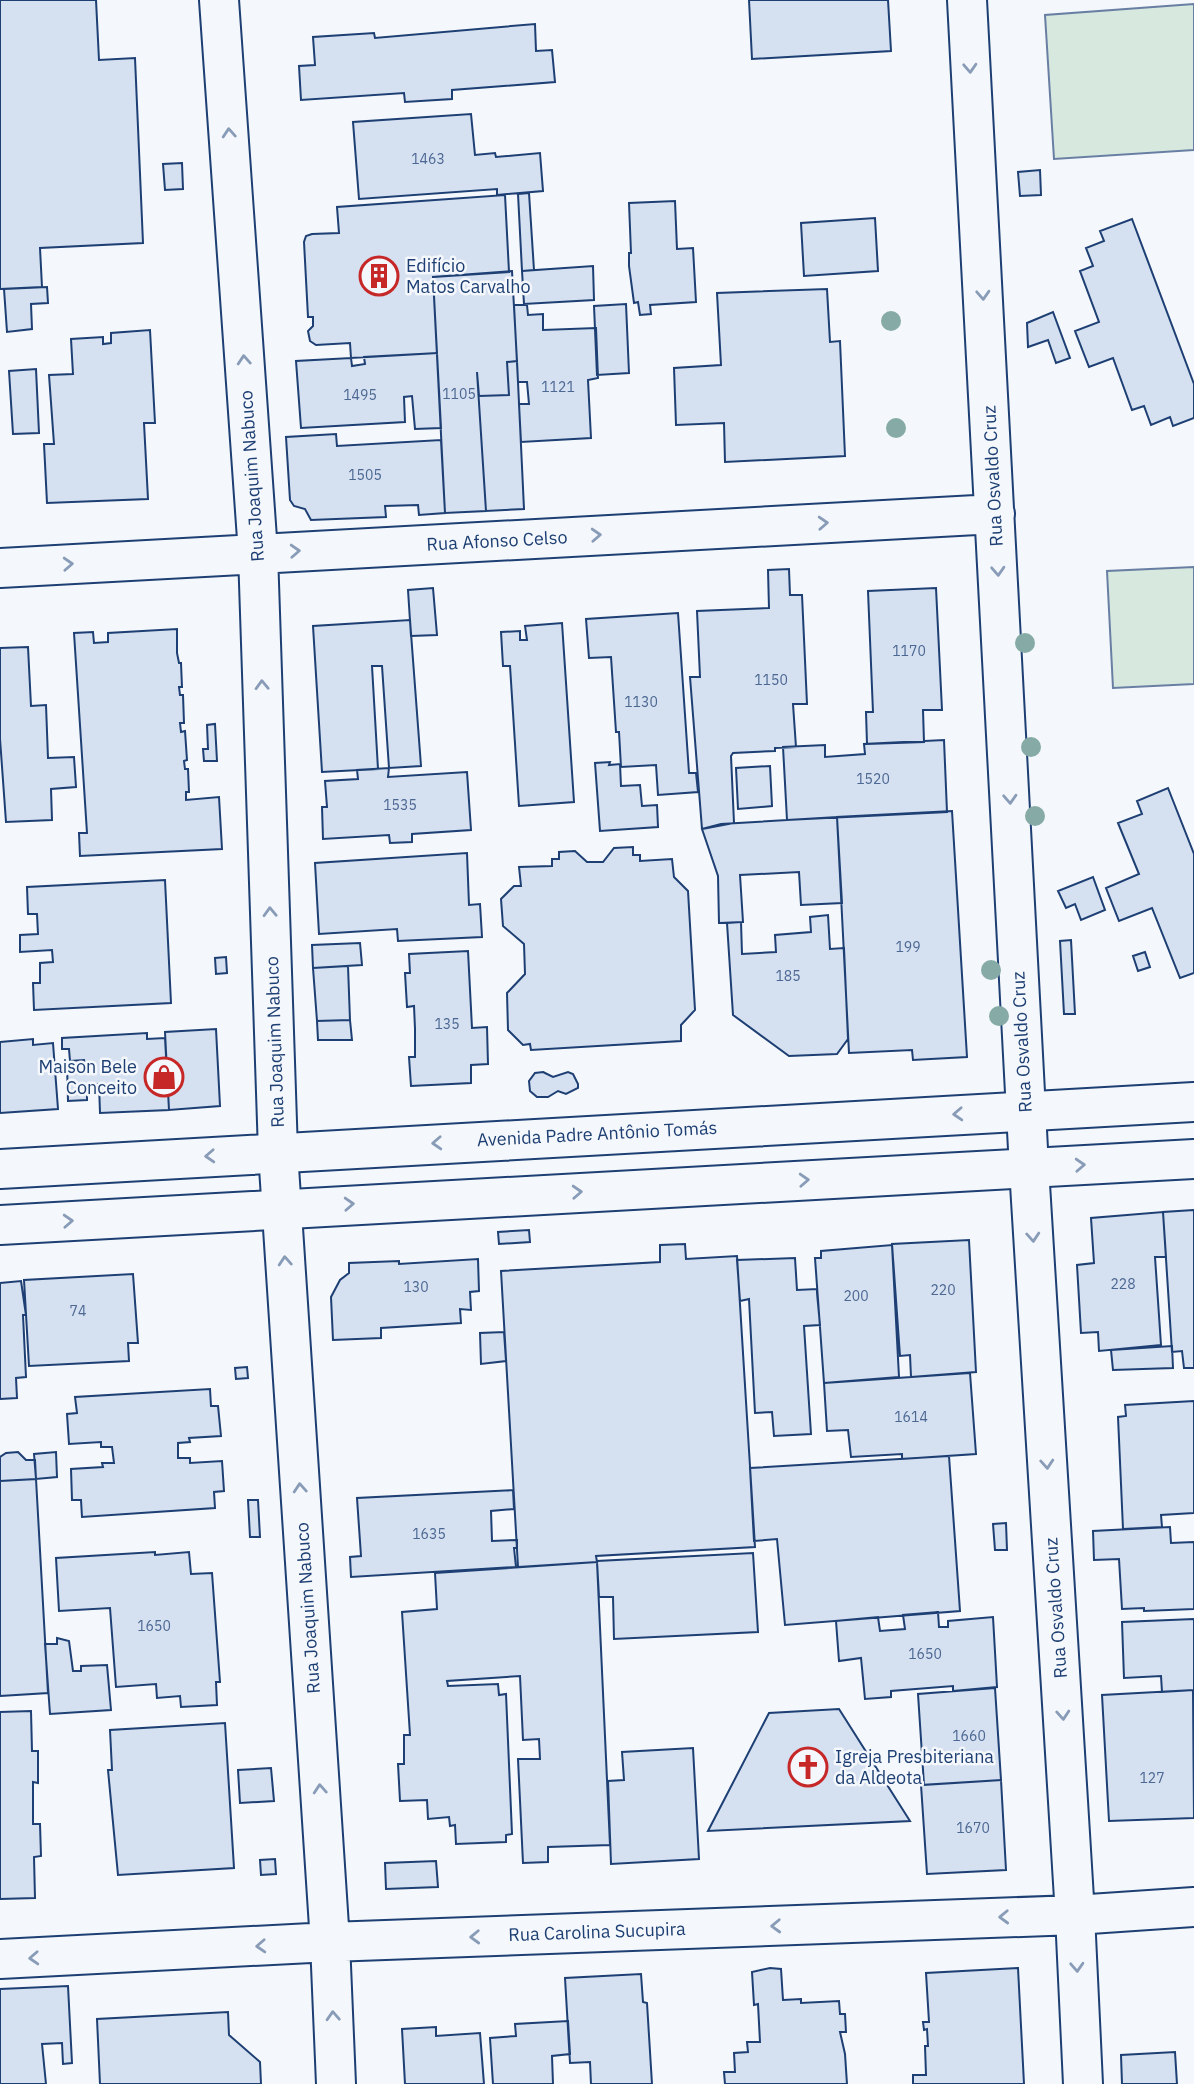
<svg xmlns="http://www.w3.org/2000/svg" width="1194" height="2084" viewBox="0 0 1194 2084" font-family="'IBM Plex Sans',sans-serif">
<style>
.green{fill:#d7e8df;stroke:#687fa3;stroke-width:2}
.building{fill:#d5e0f0;stroke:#1d3f73;stroke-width:2}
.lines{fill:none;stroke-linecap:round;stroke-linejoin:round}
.street-casing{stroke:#1d3f73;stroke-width:42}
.primary-casing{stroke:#1d3f73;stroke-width:42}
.street{stroke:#f4f7fb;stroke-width:38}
.primary{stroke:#f4f7fb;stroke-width:38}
.tree{fill:#86aba6}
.oneway{stroke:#889bb7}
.labels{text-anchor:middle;stroke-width:5;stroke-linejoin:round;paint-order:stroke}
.number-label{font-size:14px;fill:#4b6792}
.poi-label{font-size:18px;fill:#1d3f73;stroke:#f4f7fb;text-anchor:start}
.street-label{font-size:18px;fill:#1d3f73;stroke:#f4f7fb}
</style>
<rect width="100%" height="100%" fill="#f4f7fb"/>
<!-- green -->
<path class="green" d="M1194,4V150L1054,159L1045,15Z
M1194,567V684L1113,688L1107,571Z"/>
<!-- building -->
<path class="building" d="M0,0H96L99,60L135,58L143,243L40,248L42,287L0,289Z
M749,0H888L891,51L752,59Z
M535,24L536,51L552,50L555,82L452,90V99L405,102L404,93L301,100L299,66L315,65L313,37L374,33L375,38Z
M471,114L475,155L495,153L496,157L540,153L543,191L497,195V189L359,199L353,122Z
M182,163L183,189L165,190L163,164Z
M1040,170L1041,195L1020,196L1018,172Z
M529,193L534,270L522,271L518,194Z
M505,195L509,272L433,277L437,353L351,358L350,343L316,345L310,341L308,331L313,326V317H308L304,242L306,236L312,234L339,233L337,207Z
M675,201L677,249L693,248L696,302L650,305L651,314L640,315L638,302L634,303L629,266V253H631L629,203Z
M875,218L878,271L804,276L801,223Z
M1132,219L1194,384V418L1173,426L1170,417L1151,425L1144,406L1132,410L1113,358L1089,367L1075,331L1099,322L1080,271L1093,266L1086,248L1104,241L1100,231Z
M593,266L594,300L524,304L522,271Z
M512,271L517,361L507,362L509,395L479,396L477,372L486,511L445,513L433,277Z
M47,287L48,303L31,304L32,329L7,332L4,289Z
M827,289L830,342L840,341L845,456L725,462L724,423L676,425L674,368L721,365L717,293Z
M626,304L629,373L597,375L594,306Z
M514,305H527L528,315L543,314V330L596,328L598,378L588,380L591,438L521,442L519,404H529L527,382H518Z
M1053,312L1070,358L1056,363L1048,340L1028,347L1027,323Z
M150,330L155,423H144L148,499L47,503L44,444H54L49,375L73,374L71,339L103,337V344L111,343V333Z
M437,353L441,428L415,429L412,396L404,397L405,422L301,428L296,361L351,358L352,366L365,364L364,357Z
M517,361L524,509L486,511L477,372L479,396L509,395L507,362Z
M36,369L39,433L13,434L9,371Z
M336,434L337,446L441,440L445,513L419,515L418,505L385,506L386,517L311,520L305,509L294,506L290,500L286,437Z
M789,569L790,595H802L807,704H793L796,747L775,748V751L733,753L731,756L734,823L702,829L690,677H700L697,611L769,608L768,570Z
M433,588L437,635L411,636L408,590Z
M936,588L942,710H923L924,742L867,744L866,712H873L868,591Z
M678,613L689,773H696L698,792L658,795L656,765L621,767L619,732H616L611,657L589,658L586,619Z
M410,620L421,766L389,768L382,666H372L378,769L322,772L313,626Z
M562,623L574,802L519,806L510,666H503L501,632L520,631V640H527L525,626Z
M177,629V653L179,663H181L182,687H179L180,695H183L184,723H180L181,732L185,731L187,760L184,761L185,769H188L189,792H186V800L219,797L222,849L80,856L79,833H87L74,633L93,632L94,643L108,642V633Z
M28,647L31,706L46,705L48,758L74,757L76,787L51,789L52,820L6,822L0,739V648Z
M215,724L217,761H204L203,749H208L207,725Z
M944,740L947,812L787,820L783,747L825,745V757L865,754L864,744Z
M610,762L609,765L620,764L621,786L640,785L642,806L657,805L658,827L600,831L595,763Z
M770,766L772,806L738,809L736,768Z
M389,768L388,777L467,772L471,830L412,834V842L390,843L389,835L323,839L322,807H327L325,781L358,779L357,770Z
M1168,788L1194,854V973L1180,978L1152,908L1119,921L1106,888L1139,874L1118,823L1142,814L1137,801Z
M952,811L967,1057L913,1060L912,1050L849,1053L837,817Z
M837,817L842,903L801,905L799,872L740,875L743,922L719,923L718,876L702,829L721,824Z
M633,847V855H640V861L672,859L674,877L688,891L695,1010L681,1025V1041L531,1050L530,1044L523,1045L508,1030L507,993L525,974L524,944L503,926L501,899L514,886H521L519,867L552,866V859H559V852L575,851L587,862H603L614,848Z
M467,853L469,905L480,904L482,937L398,941L397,929L319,934L315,863Z
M1093,877L1105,910L1081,920L1075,904L1066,908L1058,891Z
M165,880L171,1003L34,1010L33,983H40V963L53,962L52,950L20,952V935L38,934L37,914H28L27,887Z
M828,915L830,949L844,948L848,1039L837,1054L789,1056L733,1015L727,923L741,922L742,954L776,952L775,935L811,932L810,917Z
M1071,940L1075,1014H1064L1060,941Z
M360,943L362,965L313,968L312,945Z
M468,951L472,1028L487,1027L488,1064L471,1065V1083L411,1086L409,1057H415V1029L414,1006L407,1007L405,973H410L409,954Z
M1145,952L1150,967L1138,971L1133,956Z
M226,957L227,973L216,974L215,958Z
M348,966L350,1020L317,1021L313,968Z
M350,1020L352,1040H318L317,1021Z
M216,1029L220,1106L169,1110L165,1032Z
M147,1033V1039L165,1038L169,1110L100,1113L99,1084H87V1100L68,1101L67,1065H85L84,1060L70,1061L69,1049H62V1038Z
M33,1039V1045L53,1043L58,1109L0,1113V1042Z
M543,1072L553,1077L568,1072L573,1074L578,1084V1088L566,1094L558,1091L548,1097H537L530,1091L529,1081L535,1073Z
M1194,1210V1368H1184L1182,1351L1172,1352L1163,1212Z
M1163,1212L1166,1257H1155L1161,1345L1099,1351L1098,1332L1081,1333L1077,1265L1094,1263L1091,1218Z
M529,1230L530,1242L499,1244L498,1232Z
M969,1240L976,1372L911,1377L910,1355L900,1356L892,1244Z
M685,1244L686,1259L737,1256L755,1547L596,1556L597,1562L518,1567L501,1271L660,1262V1245Z
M892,1245L899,1377L824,1383L815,1258H821V1251Z
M795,1258L797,1290L817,1289V1293L820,1325L804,1326L811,1434L774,1436L772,1412L755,1413L749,1299L740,1301L737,1260Z
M478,1259L479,1291L470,1292L471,1310L460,1309L461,1323L381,1328V1338L333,1340L331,1297L340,1280L349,1273V1263L399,1261V1264Z
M133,1274L138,1343H128L129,1361L29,1366L24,1280Z
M21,1281L26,1315H23L26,1377L16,1378L17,1398L0,1399V1283Z
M504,1332L506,1361L481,1364L480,1333Z
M1172,1346L1173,1368L1113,1370L1111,1350Z
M247,1367L248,1378L236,1379L235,1368Z
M970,1373L976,1454L902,1459V1454L851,1457L848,1430L827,1431L824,1383Z
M210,1389L211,1406H218L221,1436L189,1438L190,1442L178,1443V1458H190V1463L222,1461L224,1491L214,1492L215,1508L82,1517L81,1500H72L71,1469L103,1467L102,1463H114L112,1447H101V1442L69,1444L67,1414L77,1413L75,1397Z
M1194,1401V1513L1161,1515L1162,1527L1123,1529L1118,1417L1126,1416L1125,1405Z
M18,1452L26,1460H35L36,1479L0,1481V1457L6,1453Z
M56,1452L57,1477L36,1479L34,1454Z
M949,1456L960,1611L785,1625L777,1539L754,1541L750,1468Z
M36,1479L48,1693L0,1696V1481Z
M513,1490L514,1509L491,1511L492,1541L517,1540V1548H514L516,1567L351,1577L350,1557L361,1556L357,1498Z
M248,1500H258L260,1537H250Z
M1006,1523L1007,1550H995L993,1524Z
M1170,1527L1171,1543L1194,1542V1609L1144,1611V1608L1122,1609L1119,1559L1094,1560L1093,1531Z
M155,1552V1555L189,1552L191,1574L212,1573L220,1682H216L217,1705L181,1707L180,1696L157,1698L156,1684L116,1687L110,1608L59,1611L56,1558Z
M753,1553L758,1632L614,1639L613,1597H599L597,1561Z
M597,1562L610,1845L548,1847V1862L523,1863L518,1759H540L539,1739L523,1740L520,1676L447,1681L448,1686L498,1684L499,1695L506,1694L512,1834L506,1835V1842L456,1844L455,1825L450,1826L449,1817L428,1819L427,1800L400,1801L398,1764H404V1735H410L402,1612L437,1609L435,1573Z
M938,1612L939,1627H948V1621L993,1617L997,1687L953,1691V1686L891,1691V1697L865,1699L861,1658L839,1661L836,1621L878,1617L880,1631L905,1629L903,1615Z
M1194,1619V1690L1162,1692L1161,1676L1124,1678L1122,1622Z
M57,1638L69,1641L73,1671H81V1666L107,1665L111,1710L50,1714L45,1644H57Z
M995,1688L1001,1780L924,1785L918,1694Z
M1193,1690L1194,1818L1109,1821L1102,1695Z
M839,1709L910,1821L708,1831L769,1713Z
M31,1711L32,1751H38V1783L33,1782V1824H40L41,1856L34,1857L35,1898L0,1899V1712Z
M225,1723L234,1868L118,1875L108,1770H112L110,1730Z
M693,1748L699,1859L611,1864L608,1781L624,1780L622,1752Z
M271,1768L274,1801L240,1803L238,1770Z
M1001,1780L1006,1870L927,1874L921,1785Z
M275,1859L276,1874L261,1875L260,1860Z
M436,1861L438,1887L386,1889L385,1863Z
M770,1968L781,1969L783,2000L801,1999V2003L839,2001L840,2014H845L846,2032H840L845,2054L847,2084H725L724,2072H735L734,2053L748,2052L747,2042H760L758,2004L754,2005L752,1972Z
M1018,1968L1024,2084H913V2075H926L925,2046H928L927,2029L924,2030L923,2022H929L926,1973Z
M641,1974L643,2002L647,2003L652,2084H591L590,2062L570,2063L565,1978Z
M68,1986L72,2063L63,2064L62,2043L42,2044L46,2084H0V1989Z
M228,2012L229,2035L260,2062L261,2084H100L97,2019Z
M568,2021L570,2054L552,2056L553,2084H493L490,2038L516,2036L515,2024Z
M436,2027V2036L480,2033L484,2084H405L402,2029Z
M1175,2052L1177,2084H1122L1121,2055Z"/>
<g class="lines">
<defs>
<path id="street" d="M219,0L258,553L278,1152L330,1942L336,2084
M967,0L1029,1168L1075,1915L1083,2084
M0,568L995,514
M0,1959L330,1942L1075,1915L1194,1907"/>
<path id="primary" d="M0,1169L1194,1102
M0,1225L1194,1159"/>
</defs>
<!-- street casing -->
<use href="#street" class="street-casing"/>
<!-- primary casing -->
<use href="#primary" class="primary-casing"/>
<!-- street -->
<use href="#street" class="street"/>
<!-- primary -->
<use href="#primary" class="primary"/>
</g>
<!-- trees -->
<g class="tree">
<circle cx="891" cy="321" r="10"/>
<circle cx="896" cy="428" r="10"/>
<circle cx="1025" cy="643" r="10"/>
<circle cx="1031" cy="747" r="10"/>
<circle cx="1035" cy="816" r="10"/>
<circle cx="991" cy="970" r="10"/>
<circle cx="999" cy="1016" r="10"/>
</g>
<!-- one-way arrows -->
<defs><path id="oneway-chevron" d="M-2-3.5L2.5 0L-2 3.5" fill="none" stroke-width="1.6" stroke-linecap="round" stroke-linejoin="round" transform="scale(1.75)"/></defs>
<g class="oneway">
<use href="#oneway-chevron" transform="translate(970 68) rotate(87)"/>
<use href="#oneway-chevron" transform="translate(229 133) rotate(-94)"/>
<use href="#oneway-chevron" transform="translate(983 295) rotate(87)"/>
<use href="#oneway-chevron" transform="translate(244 360) rotate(-94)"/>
<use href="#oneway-chevron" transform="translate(823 523) rotate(-3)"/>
<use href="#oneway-chevron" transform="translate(596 535) rotate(-3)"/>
<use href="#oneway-chevron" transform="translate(295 551) rotate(-3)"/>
<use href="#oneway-chevron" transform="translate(68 564) rotate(-3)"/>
<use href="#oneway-chevron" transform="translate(998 571) rotate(87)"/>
<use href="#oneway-chevron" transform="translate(262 685) rotate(-92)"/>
<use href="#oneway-chevron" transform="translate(1010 799) rotate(87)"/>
<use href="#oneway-chevron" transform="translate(270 912) rotate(-92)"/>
<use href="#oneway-chevron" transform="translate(958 1114) rotate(177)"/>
<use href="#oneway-chevron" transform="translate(437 1143) rotate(177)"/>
<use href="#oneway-chevron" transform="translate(210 1156) rotate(177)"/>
<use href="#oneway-chevron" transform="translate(1080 1165) rotate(-3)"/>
<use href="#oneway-chevron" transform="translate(804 1180) rotate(-3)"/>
<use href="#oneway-chevron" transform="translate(577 1192) rotate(-3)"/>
<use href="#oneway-chevron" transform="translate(349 1204) rotate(-3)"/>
<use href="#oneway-chevron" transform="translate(68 1221) rotate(-3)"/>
<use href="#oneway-chevron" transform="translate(1033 1237) rotate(86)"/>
<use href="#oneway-chevron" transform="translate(285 1261) rotate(-94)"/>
<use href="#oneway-chevron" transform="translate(1047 1464) rotate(86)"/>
<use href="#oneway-chevron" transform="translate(300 1488) rotate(-94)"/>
<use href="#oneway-chevron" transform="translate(1063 1715) rotate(86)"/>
<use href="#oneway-chevron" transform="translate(320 1789) rotate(-94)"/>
<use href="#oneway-chevron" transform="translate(1004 1917) rotate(178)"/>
<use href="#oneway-chevron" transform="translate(776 1926) rotate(178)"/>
<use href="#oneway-chevron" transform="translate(475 1937) rotate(178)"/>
<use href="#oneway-chevron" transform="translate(261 1946) rotate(177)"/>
<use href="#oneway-chevron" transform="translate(34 1958) rotate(177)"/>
<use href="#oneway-chevron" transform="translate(1077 1967) rotate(87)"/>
<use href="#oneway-chevron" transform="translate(333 2016) rotate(-93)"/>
</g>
<!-- icons -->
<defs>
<symbol id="building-ring" viewBox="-11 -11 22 22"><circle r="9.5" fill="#f4f7fb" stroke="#c62828" stroke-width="1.5"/><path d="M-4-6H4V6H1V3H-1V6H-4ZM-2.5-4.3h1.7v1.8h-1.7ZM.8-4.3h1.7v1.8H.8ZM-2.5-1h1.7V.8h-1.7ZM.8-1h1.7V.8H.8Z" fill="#c62828"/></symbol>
<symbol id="shop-ring" viewBox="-11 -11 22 22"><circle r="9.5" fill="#f4f7fb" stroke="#c62828" stroke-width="1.5"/><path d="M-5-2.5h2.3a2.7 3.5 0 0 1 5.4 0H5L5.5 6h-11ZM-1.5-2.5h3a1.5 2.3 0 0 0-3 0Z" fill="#c62828"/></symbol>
<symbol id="church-ring" viewBox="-11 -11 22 22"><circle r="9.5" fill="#f4f7fb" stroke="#c62828" stroke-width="1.5"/><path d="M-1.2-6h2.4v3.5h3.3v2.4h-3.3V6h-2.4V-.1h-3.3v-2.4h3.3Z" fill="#c62828"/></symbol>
</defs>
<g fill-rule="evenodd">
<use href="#building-ring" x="357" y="254" width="44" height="44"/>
<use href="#shop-ring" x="142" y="1055" width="44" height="44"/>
<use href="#church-ring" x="786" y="1745" width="44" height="44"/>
</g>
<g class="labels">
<!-- number labels -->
<g class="number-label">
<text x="428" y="164">1463</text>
<text x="558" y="392">1121</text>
<text x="459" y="399">1105</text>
<text x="360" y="400">1495</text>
<text x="365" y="480">1505</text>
<text x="909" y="656">1170</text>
<text x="771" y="685">1150</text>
<text x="641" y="707">1130</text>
<text x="873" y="784">1520</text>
<text x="400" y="810">1535</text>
<text x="908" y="952">199</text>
<text x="788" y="981">185</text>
<text x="447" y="1029">135</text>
<text x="1123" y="1289">228</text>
<text x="416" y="1292">130</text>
<text x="943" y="1295">220</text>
<text x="856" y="1301">200</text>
<text x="78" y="1316">74</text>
<text x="911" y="1422">1614</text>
<text x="429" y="1539">1635</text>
<text x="154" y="1631">1650</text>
<text x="925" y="1659">1650</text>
<text x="969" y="1741">1660</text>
<text x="1152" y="1783">127</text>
<text x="973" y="1833">1670</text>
</g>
<!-- poi labels -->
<g class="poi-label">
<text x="406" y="272">Edifício<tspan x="406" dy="21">Matos Carvalho</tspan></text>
<text x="137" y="1073" text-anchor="end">Maison Bele<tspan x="137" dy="21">Conceito</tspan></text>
<text x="835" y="1763">Igreja Presbiteriana<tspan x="835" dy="21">da Aldeota</tspan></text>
</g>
<!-- street labels -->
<g class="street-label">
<text transform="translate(252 476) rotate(-94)" y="6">Rua Joaquim Nabuco</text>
<text transform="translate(993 476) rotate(-93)" y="6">Rua Osvaldo Cruz</text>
<text transform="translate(497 541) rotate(-3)" y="6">Rua Afonso Celso</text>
<text transform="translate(275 1042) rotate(-92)" y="6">Rua Joaquim Nabuco</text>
<text transform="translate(1022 1042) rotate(-93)" y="6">Rua Osvaldo Cruz</text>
<text transform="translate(597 1134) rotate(-3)" y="6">Avenida Padre Antônio Tomás</text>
<text transform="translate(308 1608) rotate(-94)" y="6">Rua Joaquim Nabuco</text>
<text transform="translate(1056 1608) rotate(-94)" y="6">Rua Osvaldo Cruz</text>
<text transform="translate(597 1932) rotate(-2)" y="6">Rua Carolina Sucupira</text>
</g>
</g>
</svg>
